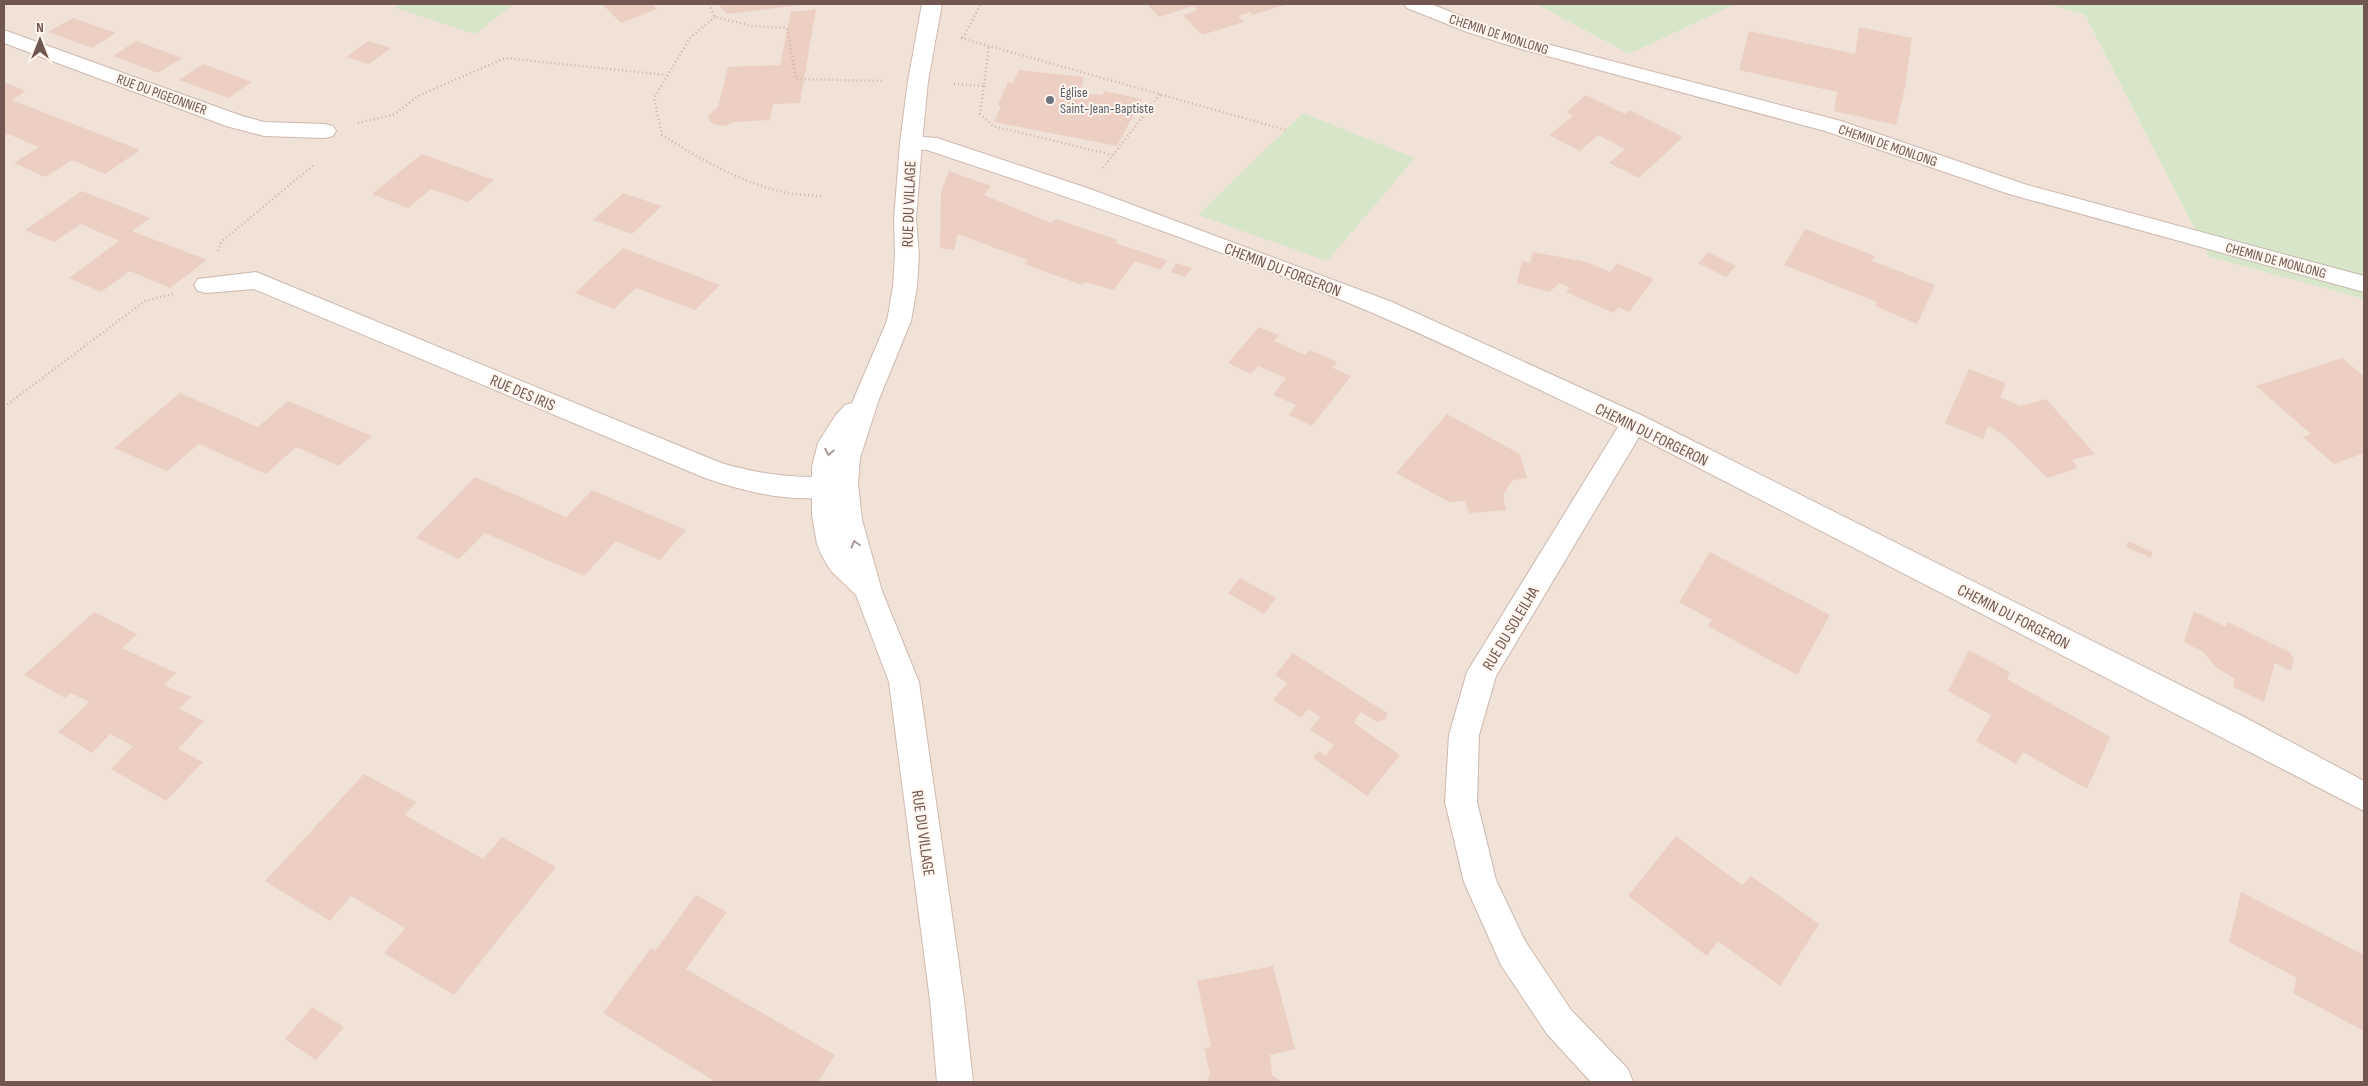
<svg xmlns="http://www.w3.org/2000/svg" width="2368" height="1086" viewBox="0 0 2368 1086" font-family="'Sofia Sans Condensed',sans-serif">
<style>
.residential{fill:#f1e2d7}
.green{fill:#d7e6c8}
.building{fill:#eccec2}
.lines{fill:none;stroke-linecap:round;stroke-linejoin:round}
.street-casing{stroke:#cbb8af;stroke-width:2}
.secondary-casing{stroke:#cfbab0;stroke-width:2}
.path{stroke:#d1b1a6;stroke-width:2.5;stroke-dasharray:1 3;stroke-linecap:butt}
.street{fill:#fff;fill-rule:evenodd}
.secondary{fill:#fff;fill-rule:evenodd}
.oneway{stroke:#aa9a95}
.worship-dot{fill:#6b7280;stroke:#fdf5ee;stroke-width:2}
.labels{text-anchor:middle;stroke-width:4;stroke-linejoin:round;paint-order:stroke}
.far-street-label{font-size:14px;fill:#71574f;stroke:#fdf5ee}
.far-worship-label{font-size:14px;fill:#5b616d;stroke:#fdf5ee;text-anchor:start}
.street-label{font-size:16px;fill:#71574f;stroke:#fdf5ee}
</style>
<rect width="100%" height="100%" fill="#faf1e8"/>
<!-- residential -->
<path class="residential" d="M4,4H1536L1629,54L1736,4H2048L2085,15L2209,257L2364,299V1082H4Z"/>
<!-- green -->
<path class="green" d="M401,4H514L475,34L395,8Z
M1536,4H1736L1629,54Z
M2048,4H2364V299L2209,257L2085,15Z
M1303,113L1415,158L1327,261L1198,215Z"/>
<!-- building -->
<path class="building" d="M602,4H652L657,9L621,23Z
M718,4H810L727,14Z
M1147,4H1288L1252,15L1250,12L1238,16L1244,22L1202,35L1183,15L1197,10L1194,6L1159,17Z
M816,9L800,103L773,104L770,120L735,122L724,126L713,124L709,121L708,115L718,107L728,67L780,65L791,11H804Z
M73,18L96,26L116,33L92,48L48,32Z
M1859,27L1912,38L1905,87L1896,125L1834,111L1837,92L1739,70L1749,31L1855,54Z
M136,41L158,49L182,58L158,73L113,56Z
M368,41L391,48L369,64L346,57Z
M203,64L228,73L252,82L228,98L179,80Z
M1019,70L1084,77L1080,93L1102,95L1105,91L1142,99L1117,146L994,122L1001,106L998,105L1008,82L1013,83Z
M4,82L26,91L12,100L140,150L105,174L72,160L45,177L14,163L39,147L8,134L4,137Z
M1586,95L1625,114L1629,110L1683,137L1639,178L1609,163L1625,149L1598,135L1580,151L1549,135L1573,116L1566,112Z
M422,154L494,180L468,202L431,189L408,208L372,194Z
M949,171L991,186L984,195L1051,223L1056,219L1118,240L1115,243L1167,260L1161,270L1135,261L1114,290L1085,282L1082,285L1024,264L1027,260L958,234L954,250L940,248L941,192Z
M82,191L150,218L132,231L207,260L170,288L130,271L101,292L69,278L119,241L81,224L54,242L25,230Z
M623,193L662,206L632,234L593,220Z
M1805,229L1875,256L1872,261L1935,285L1917,324L1875,306L1877,302L1784,265Z
M623,248L720,285L695,310L636,288L614,309L575,293Z
M1533,252L1587,262L1610,272L1617,263L1654,279L1629,312L1618,307L1614,313L1566,292L1570,288L1559,283L1550,292L1517,283L1522,261L1530,263Z
M1708,252L1736,266L1726,277L1698,263Z
M1176,263L1192,268L1185,277L1171,272Z
M1259,327L1279,335L1274,341L1305,355L1310,350L1337,362L1333,368L1351,376L1312,426L1289,415L1296,405L1273,395L1286,378L1258,366L1251,374L1228,363Z
M2342,358L2364,376V453L2334,464L2303,437L2311,434L2256,386Z
M1969,369L2006,383L2000,397L2020,406L2046,399L2095,454L2072,460L2078,468L2047,478L2004,435L1988,426L1983,439L1945,423Z
M180,393L258,427L288,401L372,436L339,466L296,447L266,474L199,444L167,471L114,448Z
M1447,414L1520,454L1527,478L1513,480L1503,495L1506,510L1469,513L1465,501L1449,502L1396,473Z
M475,477L566,517L592,490L686,530L660,560L616,541L584,576L485,533L459,559L416,538Z
M2128,541L2152,552L2151,558L2126,547Z
M1710,552L1830,615L1797,675L1708,626L1712,620L1679,602Z
M1240,578L1276,598L1264,614L1228,593Z
M2194,611L2226,627L2228,622L2289,652L2294,659L2291,671L2275,663L2264,702L2233,687L2235,679L2217,668L2203,652L2184,642Z
M94,612L137,634L122,648L176,673L164,685L191,697L179,709L204,721L178,749L203,762L166,801L111,769L133,746L110,734L92,753L58,732L89,702L71,693L65,698L24,675Z
M1969,650L2010,672L2007,679L2110,737L2087,789L2023,752L2016,764L1976,741L1991,715L1948,691Z
M1293,653L1387,713L1386,719L1377,722L1361,712L1354,723L1400,755L1367,796L1313,758L1319,751L1325,756L1334,745L1310,730L1320,717L1308,709L1301,718L1273,700L1287,683L1275,675Z
M364,774L416,802L405,815L483,859L502,837L556,867L454,995L384,953L405,928L351,896L330,921L265,881Z
M1676,836L1742,885L1751,876L1819,924L1780,986L1718,941L1707,956L1628,896Z
M2241,892L2364,955V1031L2293,993L2297,978L2229,942Z
M696,895L727,912L686,969L835,1055L818,1082H716L603,1013L651,948L655,951Z
M1273,966L1295,1049L1270,1055L1272,1075L1282,1082H1206L1210,1074L1204,1048L1211,1047L1197,981Z
M312,1007L344,1027L316,1060L285,1039Z"/>
<g class="lines">
<defs>
<path id="street" d="M1404,4H1431L1481,24L1535,41L1841,121L2024,184L2364,276V292L2009,194L1825,131L1521,49L1467,32L1407,8Z
M4,30L242,116L264,122L325,124L333,126L336,131L333,136L325,138L264,136L226,126L4,43Z
M911,136L937,138L1090,189L1392,302L1643,416L2248,719L2364,781V811L1639,437L1496,676L1479,735L1477,802L1496,880L1525,941L1571,1010L1628,1069L1633,1082H1591L1547,1034L1501,965L1464,882L1445,802L1449,735L1467,672L1618,427C1537,389 1457,349 1375,314C1229,252 1078,200 927,150L903,148L900,143L903,138Z
M256,272L721,463C749,471 779,477 809,477C825,477 839,471 854,477L858,484L854,491C806,507 751,494 705,478L254,289L206,293L198,291L194,285L198,279Z"/>
<path id="secondary" d="M922,4H942L928,81L922,143L916,219L919,255L917,287L911,321L879,399L860,458L858,484L862,520L882,591L919,682L964,1000L973,1082H937L930,1000L889,682L856,595L831,571L821,554L817,544L812,515V467L818,443L835,416L845,405L852,403L887,321L893,287L895,255L894,219L900,143L908,81Z"/>
</defs>
<!-- street casing -->
<use href="#street" class="street-casing"/>
<!-- secondary casing -->
<use href="#secondary" class="secondary-casing"/>
<!-- path -->
<path class="path" d="M709,4L715,17L752,26L787,28L796,79L883,81
M715,17L690,38L654,98L662,135C700,159 742,183 787,193C798,195 810,195 821,196
M961,38L1286,130
M963,38L981,4
M954,84L984,86L989,46
M984,86L980,114L993,126L1112,155
M358,123L395,114L418,96L505,58L666,75
M1103,168L1161,93
M218,251L221,242L315,164
M4,407L145,301L173,294"/>
<!-- street -->
<use href="#street" class="street"/>
<!-- secondary -->
<use href="#secondary" class="secondary"/>
</g>
<!-- one-way arrows -->
<defs><path id="oneway-chevron" d="M-2-3.5L2.5 0L-2 3.5" fill="none" stroke-width="1.6" stroke-linecap="round" stroke-linejoin="round" transform="scale(1.25)"/></defs>
<g class="oneway">
<use href="#oneway-chevron" transform="translate(829 452) rotate(101)"/>
<use href="#oneway-chevron" transform="translate(855 544) rotate(-106)"/>
</g>
<!-- markers -->
<circle class="worship-dot" cx="1050" cy="100" r="5"/>
<g class="labels">
<!-- far-street labels -->
<g class="far-street-label">
<text transform="translate(1499 34) rotate(18)" y="5">CHEMIN DE MONLONG</text>
<text transform="translate(162 94) rotate(20)" y="5">RUE DU PIGEONNIER</text>
<text transform="translate(1888 145) rotate(19)" y="5">CHEMIN DE MONLONG</text>
<text transform="translate(2276 260) rotate(15)" y="5">CHEMIN DE MONLONG</text>
</g>
<!-- far-worship labels -->
<g class="far-worship-label">
<text x="1060" y="97">Église<tspan x="1060" dy="16">Saint-Jean-Baptiste</tspan></text>
</g>
<!-- street labels -->
<g class="street-label">
<text transform="translate(908 204) rotate(-88)" y="6">RUE DU VILLAGE</text>
<text transform="translate(1283 269) rotate(21)" y="6">CHEMIN DU FORGERON</text>
<text transform="translate(523 392) rotate(23)" y="6">RUE DES IRIS</text>
<text transform="translate(1652 434) rotate(26)" y="6">CHEMIN DU FORGERON</text>
<text transform="translate(2014 616) rotate(27)" y="6">CHEMIN DU FORGERON</text>
<text transform="translate(1510 628) rotate(-59)" y="6">RUE DU SOLEILHA</text>
<text transform="translate(924 833) rotate(82)" y="6">RUE DU VILLAGE</text>
</g>
</g>
<!-- border -->
<rect width="2368" height="1086" fill="none" stroke="#71574f" stroke-width="10"/>
<!-- north arrow -->
<g transform="translate(40 40)" stroke="#fdf5ee" stroke-width="4" paint-order="stroke">
<path d="M0-4L9 19L0 12L-9 19Z" fill="#71574f"/>
<text y="-8" font-size="14" font-weight="bold" text-anchor="middle" fill="#71574f">N</text>
</g>
</svg>
